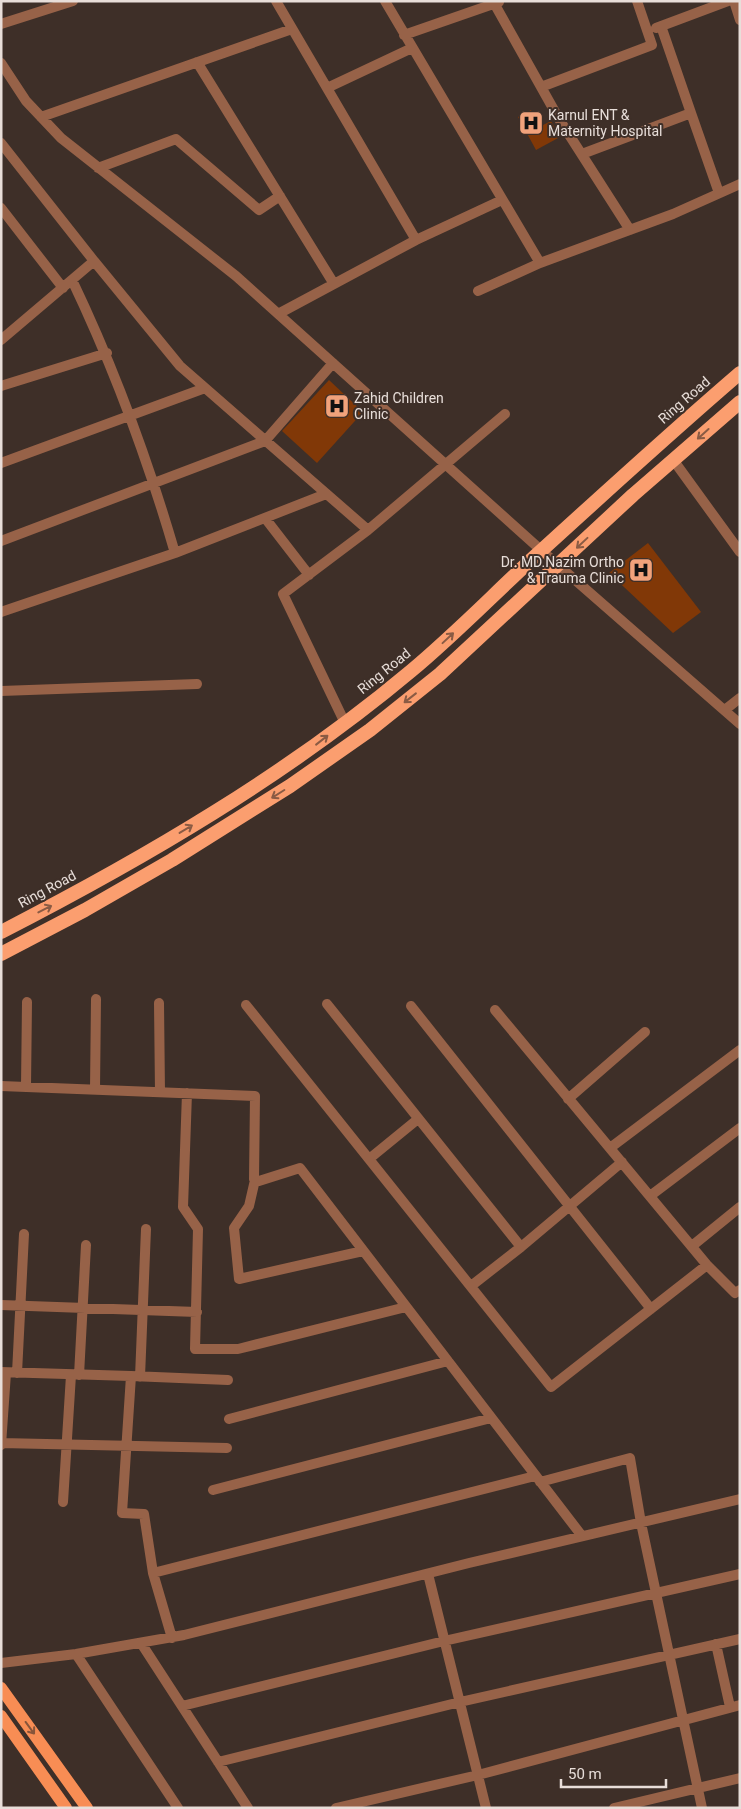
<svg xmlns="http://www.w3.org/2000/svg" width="741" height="1809" viewBox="0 0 741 1809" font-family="Roboto,sans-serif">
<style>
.building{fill:#813807}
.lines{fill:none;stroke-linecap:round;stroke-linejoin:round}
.minor{stroke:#976248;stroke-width:10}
.primary{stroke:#f88d54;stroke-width:12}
.trunk{stroke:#fb9e6f;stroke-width:14}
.oneway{stroke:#8a5b44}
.oneway2{stroke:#88553a}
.labels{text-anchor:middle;stroke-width:4;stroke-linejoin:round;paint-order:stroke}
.poi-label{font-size:14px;fill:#e8ded9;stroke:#3e2f28;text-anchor:start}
.street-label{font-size:14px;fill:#e8ded9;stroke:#3e2f28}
</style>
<rect width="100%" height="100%" fill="#3e2f28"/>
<!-- building -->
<path class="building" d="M531,110L539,127L551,121L560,137L536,150L518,117Z
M329,380L363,412L317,463L282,431Z
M648,543L701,612L673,633L609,573Z"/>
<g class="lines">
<!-- minor -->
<path class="minor" d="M276,1L416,240L278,314
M385,1L540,263L478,291
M734,1L740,20
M494,3L559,119L630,230
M1,24L73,1
M661,26L691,113
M656,28L728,1
M404,35L499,2
M197,62L334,284
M1,63L26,101L61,138L236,276L542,551L740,724
M541,87L652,45L637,1
M327,88L412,48
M41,117L292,29
M1,143L94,261L1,340
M582,154L691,113L719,193
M98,168L176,139L259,210L280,196
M1,208L63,288
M416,240L502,200
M94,261L180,366L368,530L505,414
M540,263L673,214L740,184
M72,280C115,370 147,457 175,553L326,494
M1,386L107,353
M674,461L740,552
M1,463L205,388
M265,518L309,575
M1,541L265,441L333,363
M1,612L175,553
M1,691L197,684
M726,709L740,698
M345,723L283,594L368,530
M159,1003L160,1092
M327,1004L521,1247L471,1286
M246,1005L551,1387L707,1265
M411,1006L651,1309
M495,1010L707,1265L735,1293L740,1290
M1,1086L255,1096L254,1179L259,1181L300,1168L582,1536
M26,1087L27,1002
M95,1089L96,999
M187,1093L183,1207L198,1229L195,1349H238L406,1307
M568,1099L645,1032
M610,1148L740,1050
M369,1159L418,1119
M255,1180L249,1206L234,1228L239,1279L363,1251
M650,1196L740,1128
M692,1246L740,1207
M521,1247L622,1162
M1,1305L197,1312
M1,1372L131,1376
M17,1373L24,1234
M79,1375L86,1245
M140,1377L146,1229
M229,1419L448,1361
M1,1443L227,1448
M1,1445L6,1373
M540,1482L630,1458L641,1523L702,1808
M213,1490L491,1418
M63,1502L71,1375
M153,1573L535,1476
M428,1574L486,1808
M172,1638L153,1573L144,1514L122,1513L131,1376L228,1380
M141,1643L248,1808
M716,1644L730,1707
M76,1654L178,1808
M1,1663L76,1654L184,1635L469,1563L740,1499
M182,1706L444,1641L740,1574
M218,1762L460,1702L740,1639
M336,1808L478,1775L740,1705
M614,1808L740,1778"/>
<!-- primary -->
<path class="primary" d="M1,1688L87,1808
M1,1716L66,1808"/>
<!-- trunk -->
<path class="trunk" d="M1,932C145,858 287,775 411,671C453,636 491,597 531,560C600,497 669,434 740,373
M1,954L85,910L172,860L290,786L370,730L440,674L633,495L740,402"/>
</g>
<!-- one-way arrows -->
<defs><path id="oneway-shaft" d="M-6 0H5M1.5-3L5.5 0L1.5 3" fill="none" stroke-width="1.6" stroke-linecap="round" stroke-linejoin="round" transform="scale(1.25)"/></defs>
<g class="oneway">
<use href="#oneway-shaft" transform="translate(703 434) rotate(138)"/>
<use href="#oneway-shaft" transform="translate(582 543) rotate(137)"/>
<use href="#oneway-shaft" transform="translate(448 638) rotate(-43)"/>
<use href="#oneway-shaft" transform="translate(410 698) rotate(142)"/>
<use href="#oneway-shaft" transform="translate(322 740) rotate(-38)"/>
<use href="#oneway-shaft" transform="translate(278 794) rotate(148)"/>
<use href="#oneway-shaft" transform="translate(186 829) rotate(-31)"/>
<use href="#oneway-shaft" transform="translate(45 909) rotate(-27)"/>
</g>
<use class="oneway2" href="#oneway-shaft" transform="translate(30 1728) rotate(54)"/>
<!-- icons -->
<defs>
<symbol id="hospital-square" viewBox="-11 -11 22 22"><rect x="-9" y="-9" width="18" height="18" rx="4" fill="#f1a27b" stroke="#3e2f28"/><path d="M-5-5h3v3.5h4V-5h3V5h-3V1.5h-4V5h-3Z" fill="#111"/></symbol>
</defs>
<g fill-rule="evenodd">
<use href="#hospital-square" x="517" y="109" width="28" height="28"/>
<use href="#hospital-square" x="323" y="392" width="28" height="28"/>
<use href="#hospital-square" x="627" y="556" width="28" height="28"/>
</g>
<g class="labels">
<!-- poi labels -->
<g class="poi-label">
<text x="548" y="120">Karnul ENT &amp;<tspan x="548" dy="16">Maternity Hospital</tspan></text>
<text x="354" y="403">Zahid Children<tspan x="354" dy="16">Clinic</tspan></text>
<text x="624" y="567" text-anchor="end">Dr. MD.Nazim Ortho<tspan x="624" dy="16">&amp; Trauma Clinic</tspan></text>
</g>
<!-- street labels -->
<g class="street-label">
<text transform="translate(684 400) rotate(-41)" y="5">Ring Road</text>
<text transform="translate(384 671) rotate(-39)" y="5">Ring Road</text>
<text transform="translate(47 889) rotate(-28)" y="5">Ring Road</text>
</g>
</g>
<!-- border -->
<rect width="741" height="1809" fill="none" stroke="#e8ded9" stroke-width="5"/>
<!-- scale -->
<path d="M561 1779v8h105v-8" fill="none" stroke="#e8ded9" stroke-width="2.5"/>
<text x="568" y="1779" font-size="15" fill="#e8ded9" stroke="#3e2f28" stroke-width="4" paint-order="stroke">50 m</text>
</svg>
